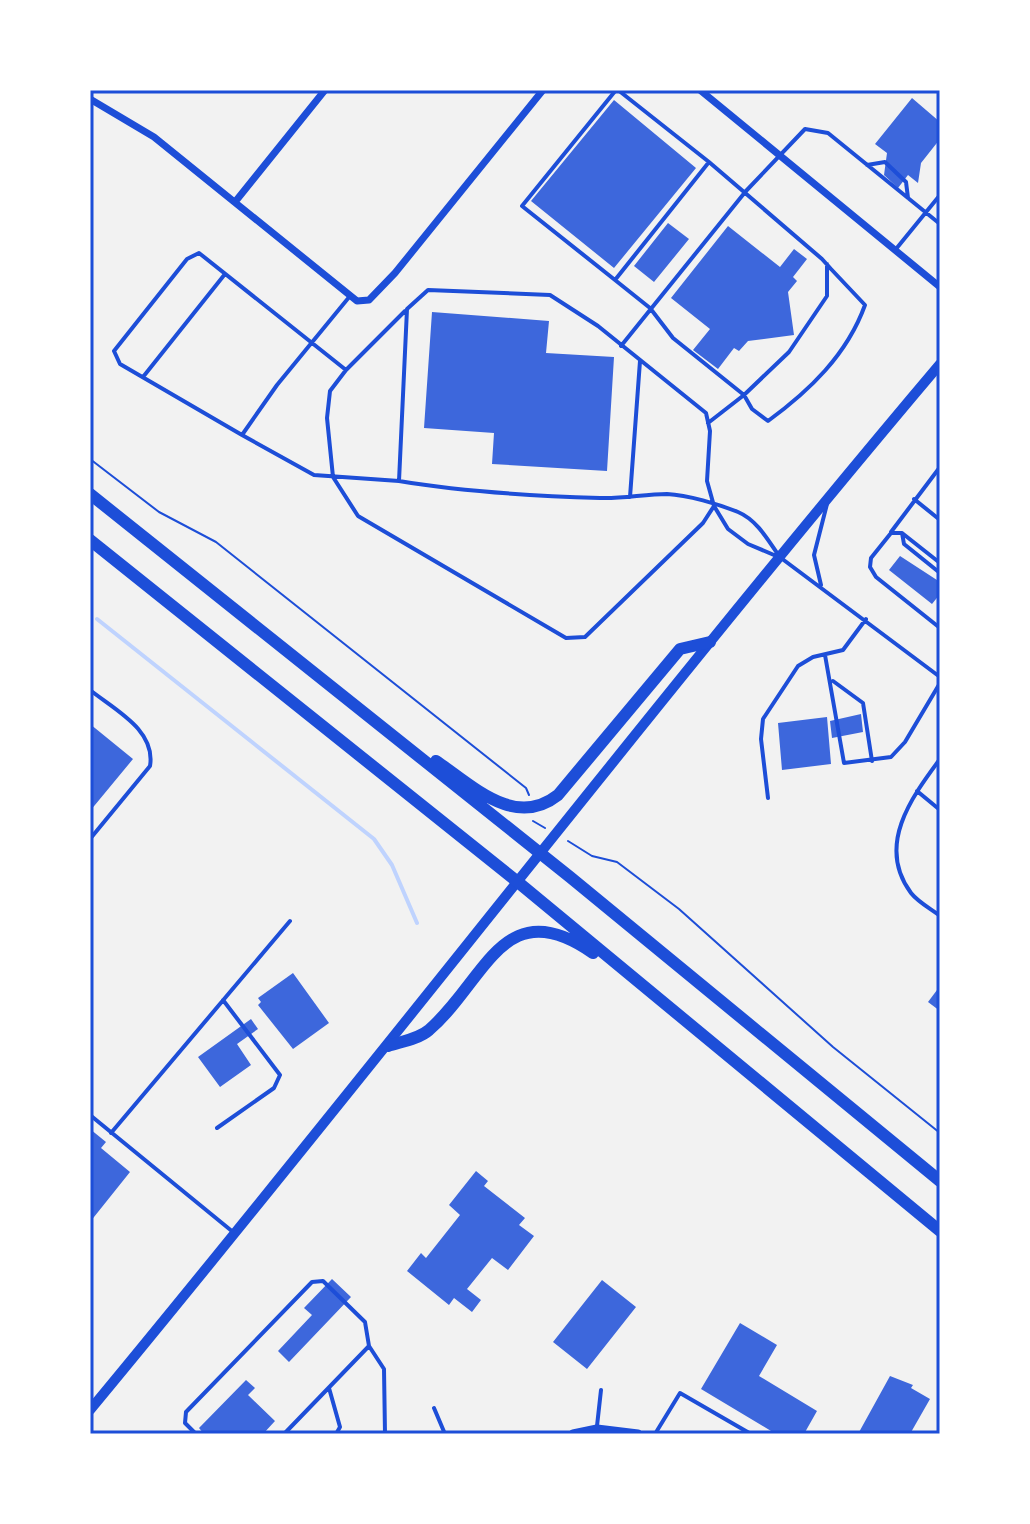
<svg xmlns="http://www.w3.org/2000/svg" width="1030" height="1524" viewBox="0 0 1030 1524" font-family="'Golos Text',sans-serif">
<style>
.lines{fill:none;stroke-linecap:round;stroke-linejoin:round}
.stream{stroke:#bfd3fe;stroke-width:4}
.building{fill:#3d67dc}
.path{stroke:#1d4ed8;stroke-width:2}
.service{stroke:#1d4ed8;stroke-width:4}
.minor{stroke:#1d4ed8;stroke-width:7}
.tertiary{stroke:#1d4ed8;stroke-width:9}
.secondary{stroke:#1d4ed8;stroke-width:10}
.trunk{stroke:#1d4ed8;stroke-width:12}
.neatline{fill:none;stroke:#1d4ed8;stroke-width:3}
</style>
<rect width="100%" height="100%" fill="#f2f2f2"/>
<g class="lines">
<!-- stream -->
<path class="stream" d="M97,619L374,839L392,865L417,923"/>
</g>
<!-- building -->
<path class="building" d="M912,98L940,122V139L921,163L918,183L908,175L898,188L884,175L887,153L875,144Z
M614,100L696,168L614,268L531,201Z
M668,223L689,239L654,282L634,266Z
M728,226L780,267L794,249L807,259L793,277L797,281L788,292L794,335L748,341L739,351L734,348L718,369L693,350L710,329L671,298Z
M432,312L549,321L546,353L614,357L607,471L492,464L494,433L424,428Z
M900,556L940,582V594L932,604L889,570Z
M861,714L863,732L832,738L830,721Z
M827,717L831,764L782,770L778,723Z
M90,724L133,759L90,811Z
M293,973L329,1023L293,1049L258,1005L261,1002L258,998Z
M940,986V1011L928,1002Z
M251,1019L258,1029L237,1044L251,1065L220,1087L198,1057Z
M90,1129L106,1142L101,1148L130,1172L90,1222Z
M476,1171L488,1181L484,1186L525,1218L519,1225L534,1236L508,1270L492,1258L467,1289L481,1300L472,1312L454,1298L449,1305L407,1271L421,1253L426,1258L460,1215L449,1205Z
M332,1279L351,1297L289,1362L278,1351L312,1315L304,1308Z
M602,1280L636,1307L587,1369L553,1342Z
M740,1323L777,1345L759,1376L817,1411L804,1434H776L701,1389Z
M890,1376L913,1385L911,1388L930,1399L910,1434H858Z
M246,1380L255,1388L248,1395L275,1421L263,1434H204L199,1428Z"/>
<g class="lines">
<!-- path -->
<path class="path" d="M90,459L159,512L216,542L526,788L529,795
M533,821L545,828
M568,841L592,856L617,862L679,909L833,1047L940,1133"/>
<!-- service -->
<path class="service" d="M618,90L709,162
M867,165L885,162L906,182L908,198
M896,249L940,195
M615,280L522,206L616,90
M350,296L277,385L242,435L314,475L399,481
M621,346L746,191L805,129L828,133L940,224
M346,370L330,391L327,418L333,477L358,516L566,638L585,637L703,523L714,506
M143,377L225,274
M708,423L744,395L752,409L768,421C809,391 847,355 865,305L831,269L822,259L709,162L615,280L650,308L673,338L744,395L789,352L827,296V264
M242,435L120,364L114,351L187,259L199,253L346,370L405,311
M630,497L640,361
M914,499L940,520
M891,532L940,467
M902,533L904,544L940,573
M779,556C768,540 757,520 738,512C718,504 688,495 667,494C645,494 622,499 600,498C533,496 465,492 399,481L407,309L428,290L550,295L598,326L706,413L710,431L707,481L714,506L728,529L748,544L781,558L940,677
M940,563L902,533H891L871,558L870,567L876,577L940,628
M821,585L814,555L827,504
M825,655L844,763L891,757L905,742L940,683
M833,681L863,703L872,761
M90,690C115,710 156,730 150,766L90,839
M940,759C911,798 876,846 911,893C918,902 931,909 940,916
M917,791L940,810
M768,798L761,739L763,719L798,666L813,657L843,650L866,619
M90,1115L233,1232
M217,1128L274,1088L280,1075L223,1000
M111,1133L290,921
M329,1388L340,1427L336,1434
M434,1408L445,1434
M597,1426L601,1390
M196,1434L185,1423L186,1412L312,1282L323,1281L365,1322L369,1346L384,1369L385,1434
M284,1434L369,1346
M655,1434L680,1393L751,1434"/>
<!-- minor -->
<path class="minor" d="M700,90L940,287
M90,99L154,137L357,301L369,300L395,273L543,90
M235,202L325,90"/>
<!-- tertiary -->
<path class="tertiary" d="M573,1434L597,1429L638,1434"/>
<!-- secondary -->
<path class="secondary" d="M90,1410C377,1064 650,707 940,364"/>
<!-- trunk -->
<path class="trunk" d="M90,494L570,877L940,1181
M90,540L519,883L940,1231
M436,761C473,786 515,829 558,795L680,649L710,642
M388,1046C400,1042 419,1039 429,1030C486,981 503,890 593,953"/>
</g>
<!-- border -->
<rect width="1030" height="1524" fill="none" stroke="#ffffff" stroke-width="184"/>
<rect x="92" y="92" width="846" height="1340" class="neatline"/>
</svg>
